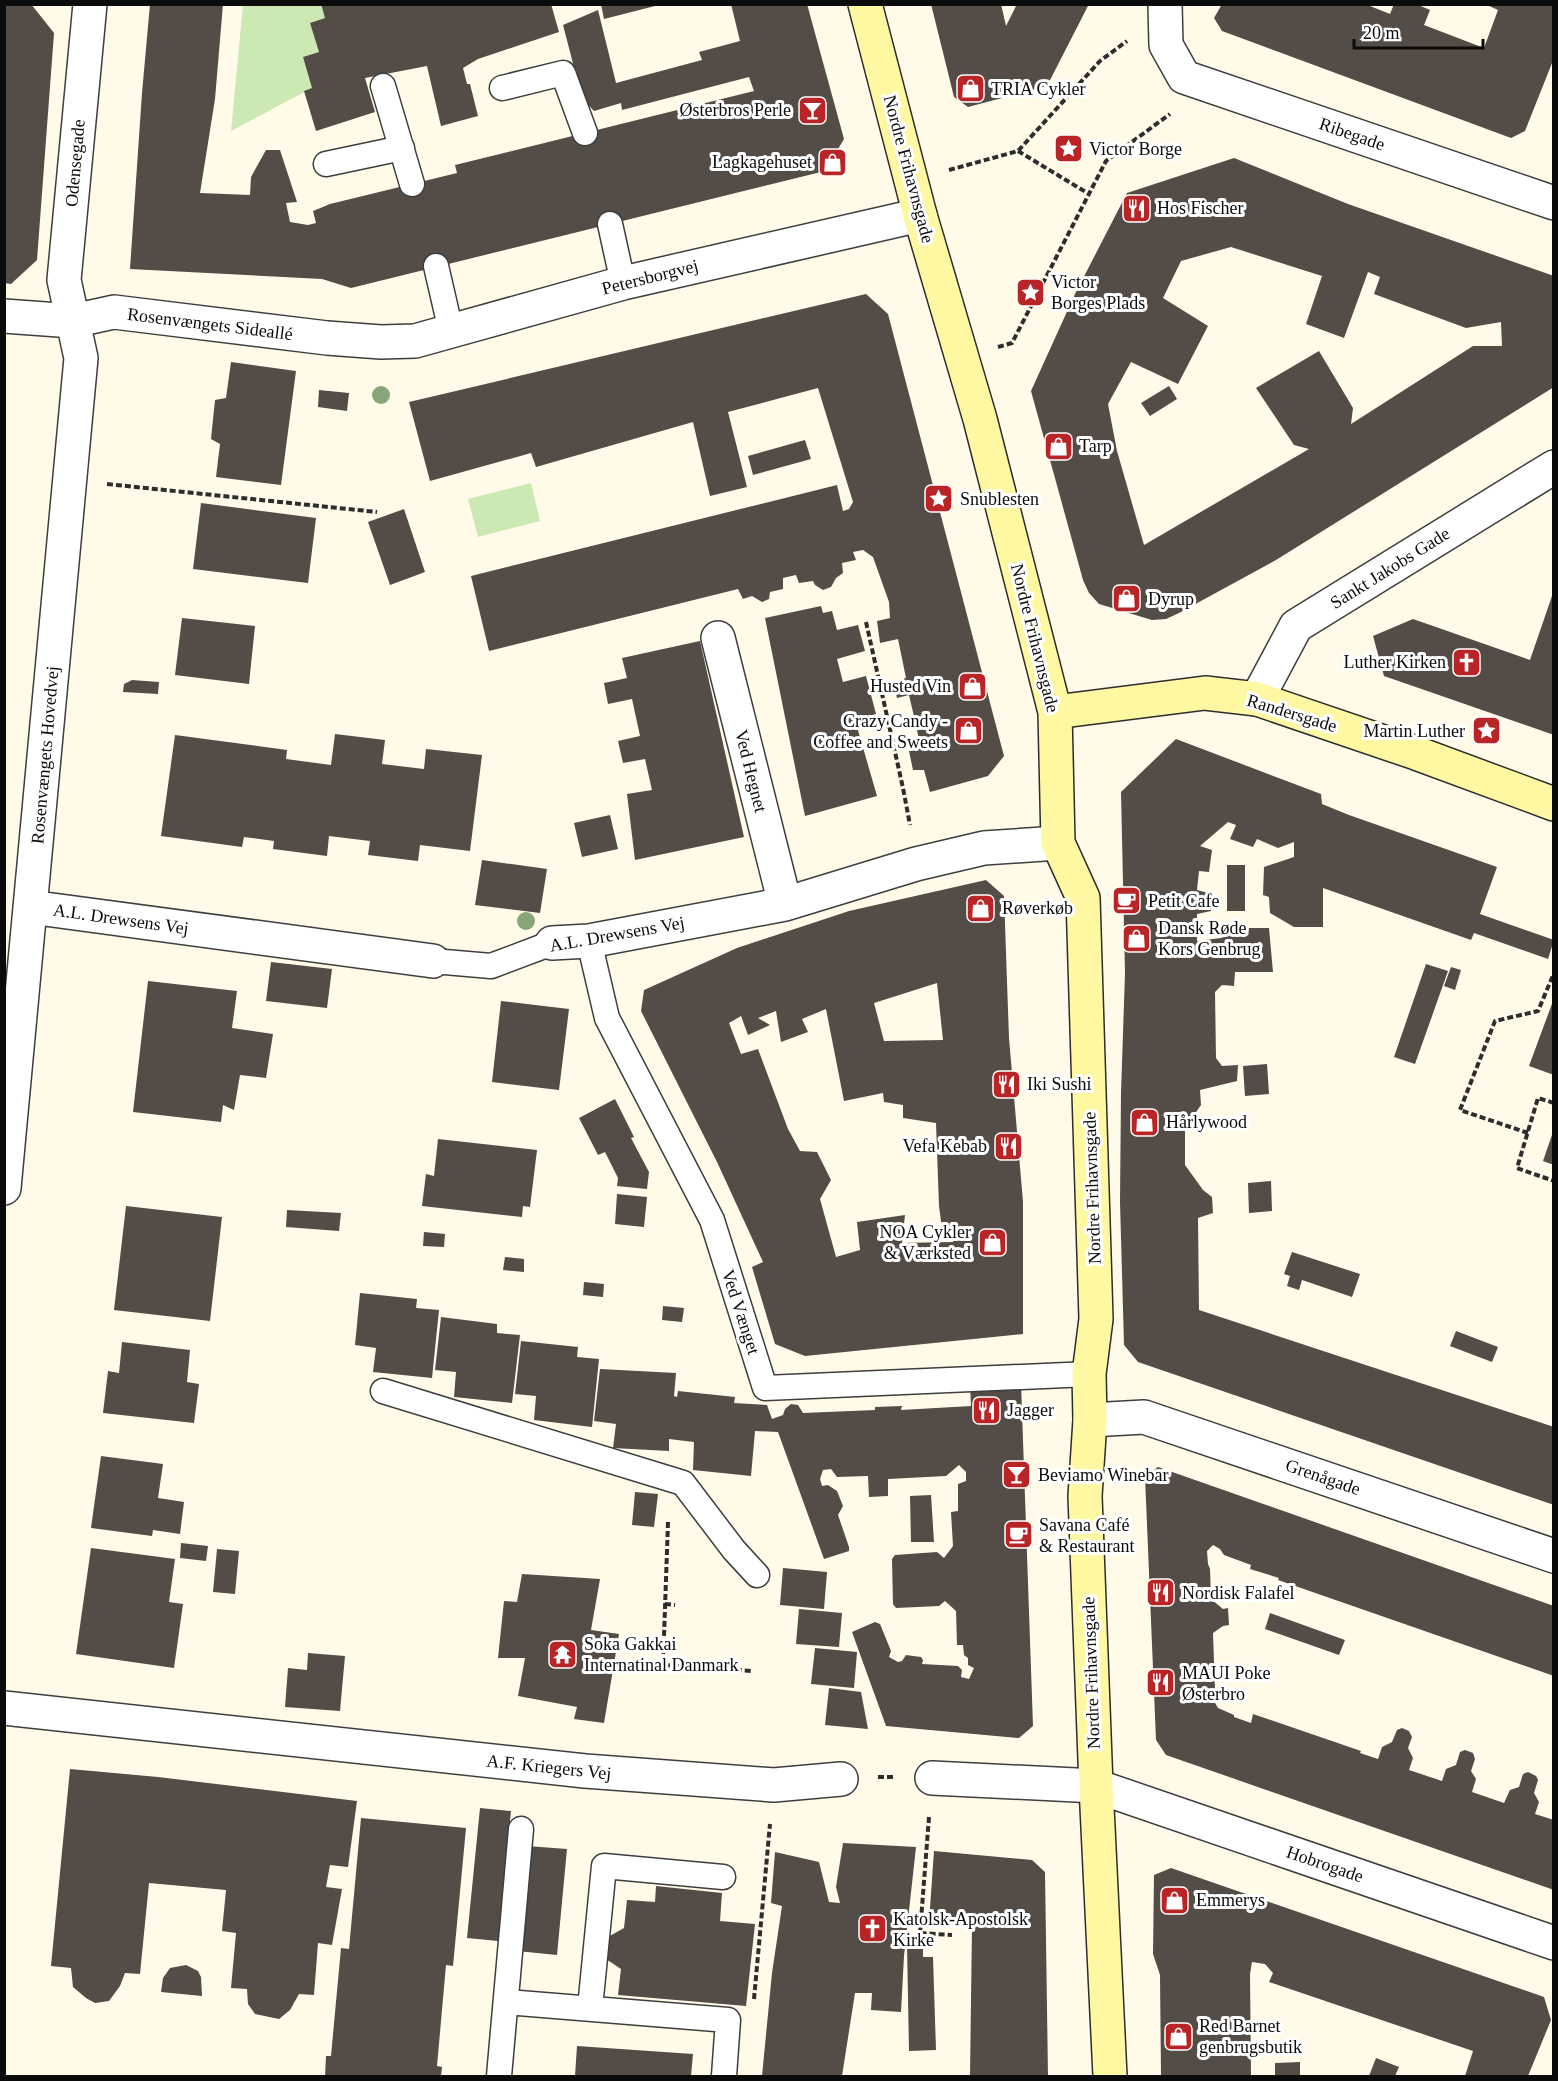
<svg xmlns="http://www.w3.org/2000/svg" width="1558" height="2081" viewBox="0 0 1558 2081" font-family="'Times New Roman',serif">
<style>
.green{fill:#cce8b3}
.building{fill:#534c47;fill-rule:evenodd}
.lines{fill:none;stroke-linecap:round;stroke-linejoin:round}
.lane-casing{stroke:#3e3e3e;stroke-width:27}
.street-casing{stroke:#3e3e3e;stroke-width:36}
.secondary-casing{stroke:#2d2d2d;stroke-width:36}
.path{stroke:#2d2d2d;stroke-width:4;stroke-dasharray:6 3;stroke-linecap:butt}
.lane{stroke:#fff;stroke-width:24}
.street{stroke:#fff;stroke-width:33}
.secondary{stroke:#fff8a3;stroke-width:33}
.tree{fill:#89a678}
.labels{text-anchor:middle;stroke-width:6;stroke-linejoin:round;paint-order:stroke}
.poi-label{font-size:18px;fill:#0b0b0b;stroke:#fff;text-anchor:start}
.street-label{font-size:18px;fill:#0b0b0b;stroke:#fff}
</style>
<rect width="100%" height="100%" fill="#fffbe8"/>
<!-- green -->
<path class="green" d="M243,5H321L325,18L310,23L319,52L303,57L312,88L231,131Z
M531,483L540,521L478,537L468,499Z"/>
<!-- building -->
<path class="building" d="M4,4H31L54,33L37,260L11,284L4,283Z
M150,4H223L215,99L200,193L250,195L251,177L266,150H280L297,202L286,203L290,222L308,225L316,223L313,211L330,204L457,173L455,165L754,91L749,77L622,110L621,103L594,111L582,98L563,25L598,10L616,83L702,60L699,52L740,41L731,4H807L844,139L825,171L351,288L322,279L130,269L142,93Z
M321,4H551L559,32L478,59L463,68L467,84H470L478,116L441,126L427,66L365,78L375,112L316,131L304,91L312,88L303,57L319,52L310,23L325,18Z
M601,4H659V5L604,19Z
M931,4H1001L1006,26L1017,4H1089L1047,86L968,107L954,97Z
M1222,4H1365L1390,14L1394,4H1416L1430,10L1424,25L1484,48L1498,10L1485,4H1554V58L1525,131L1511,138L1222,31L1214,18Z
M1234,158L1348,204L1554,276V387L1276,560L1179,613L1166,619L1152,620L1099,604L1089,593L1083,580L1031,391L1075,294L1127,193ZM1231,247L1322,276L1306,324L1344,338L1368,272L1380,277L1374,294L1466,328L1501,322L1502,346H1473L1351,424L1353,408L1319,351L1256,388L1294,445L1309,449L1144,545L1117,451L1108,404L1131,362L1178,384L1208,326L1163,298L1181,261Z
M866,294L888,314L1004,756L988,776L930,792L924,770H913L909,751L920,745L916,725L909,695L897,698L893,682L906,678L898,639L880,643L877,621L890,618L889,602L873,557L863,550L853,552L856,560L842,563L843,573L836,578L831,587L823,590L815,585L813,581L799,583L796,575L783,578V589L770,592L769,599L762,602L752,596L743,599L738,589L489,651L471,576L837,485L843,511L849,509L853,502L818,388L728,412L747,487L710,496L693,422L536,467L531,453L430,481L409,402Z
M231,362L296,371L281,485L216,477L220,444L211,439L215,400L226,398Z
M1169,386L1177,399L1150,416L1141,403Z
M319,390L349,393L347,411L318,407Z
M805,440L811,459L753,475L748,456Z
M201,503L316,518L308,583L193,569Z
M404,509L425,572L390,585L368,522Z
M1553,593L1554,735L1384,676L1373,636L1413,619L1530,660Z
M821,606L823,613L832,611L837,630L858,625L865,651L837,659L843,682L866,676L876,714L855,720L877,796L805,816L765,618Z
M182,618L255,626L249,684L175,675Z
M700,641L744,837L635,860L627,794L652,790L645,759L623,763L618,741L640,736L632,699L608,704L604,683L627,678L622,658Z
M132,680L159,682L158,694L123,692L124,684Z
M335,734L385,740L382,764L424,769L426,749L482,755L470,851L420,845L418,861L368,855L370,841L329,836L327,856L273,849L274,841L244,837L242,847L161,836L175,735L287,750L286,759L331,765Z
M1176,739L1321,794L1322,804L1349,815L1497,867L1480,914L1554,940L1548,959L1474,933L1471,940L1323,888V927H1294L1270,913L1269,897L1263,895L1264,867L1294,857V842L1278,848L1257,839L1253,847L1230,839L1236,825L1228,822L1200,846L1212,850L1209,872L1199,871L1197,890L1212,894L1211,911L1197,914V941L1221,938L1232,928H1269L1273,972H1235L1234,986L1222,985L1215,992L1216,1058L1222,1066L1238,1065L1237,1081L1200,1090L1201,1105L1185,1128V1165L1203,1190L1212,1197L1213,1213L1198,1218L1199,1310L1554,1427V1505L1138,1362L1124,1345L1120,1202L1121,1093L1125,973L1121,792Z
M610,815L618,849L582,857L574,823Z
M482,860L547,869L540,913L475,905Z
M1227,865H1245V911H1227Z
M986,880L1004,896L1009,1038L1023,1202V1334L805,1356L775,1344L752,1267L763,1262L717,1162L641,1011L644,990L737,948L849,911ZM937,983L943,1040L884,1041L874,1003ZM826,1009L844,1101L883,1093L884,1102L903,1105V1118L936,1123L939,1206L942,1229L954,1228L953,1242L902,1243L905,1215L857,1222L860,1250L836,1257L820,1199L831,1180L817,1152L800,1151L788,1129L758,1049L741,1054L729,1023L741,1016L748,1035L770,1025L758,1018L776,1011L781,1042L808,1032L802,1019Z
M271,962L332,969L327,1008L266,1001Z
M1426,964L1448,971L1415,1064L1394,1057Z
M1451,967L1461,970L1455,990L1444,986Z
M148,981L237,991L232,1028L273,1034L266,1078L240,1075L234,1110L223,1105L221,1122L133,1112Z
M501,1001L569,1009L559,1090L492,1082Z
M1553,1001H1554V1075L1529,1066Z
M1267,1064L1269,1094L1245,1096L1243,1066Z
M615,1099L634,1137L631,1138L649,1172L647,1189L617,1186L618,1178L605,1152L598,1155L579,1118Z
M1553,1132H1554V1165L1543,1161Z
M438,1139L537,1150L530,1207L523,1206L522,1217L422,1206L426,1174L434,1176Z
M1271,1181L1272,1211L1249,1213L1248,1183Z
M617,1194L647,1197L644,1227L615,1224Z
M126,1206L222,1217L210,1321L114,1310Z
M287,1210L341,1213L339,1231L286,1227Z
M424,1232L445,1234L444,1247L423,1246Z
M1292,1252L1360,1274L1352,1297L1302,1280L1299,1290L1287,1286L1290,1276L1284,1274Z
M505,1257L524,1259V1272L503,1270Z
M584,1282L604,1284L603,1297L583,1295Z
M360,1293L417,1299L416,1308L439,1310L432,1378L373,1372L376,1348L355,1345Z
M663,1306L684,1308L682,1322L662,1320Z
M441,1317L497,1324V1333L520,1335L512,1403L454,1397L456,1372L435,1370Z
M1456,1331L1498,1347L1492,1362L1450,1346Z
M521,1341L578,1347L577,1357L599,1359L592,1427L534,1420L536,1396L515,1394Z
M122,1342L190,1350L187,1382L199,1384L194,1423L103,1413L108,1371L119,1373Z
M600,1369L676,1373L674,1396L677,1397L678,1391L735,1397L734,1403L767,1405L772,1419L783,1415L785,1409L791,1404L798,1405L803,1413L875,1410V1407L902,1406L901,1410L971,1406L970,1384L1021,1383L1033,1726L1019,1738L886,1726L852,1632L875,1622L880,1624L891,1651L889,1657L898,1662L902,1661L906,1655L921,1657L923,1660L922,1664L958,1666L962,1670L961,1677L969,1679L974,1668L968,1665V1658L964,1655L963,1645H957L956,1611L945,1601L939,1606L896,1608L893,1604L892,1559L895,1555L937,1552L944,1558L953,1546L951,1512L958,1511V1484L966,1481V1472L959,1465L946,1476L888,1479V1496L869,1497L868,1476L837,1477L831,1469L823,1470L820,1479L822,1486L828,1485L837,1491L843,1506L838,1515L849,1547V1551L824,1559L778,1432L755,1431L751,1476L693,1470L694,1442L669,1439V1451L613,1448L616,1424L594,1421Z
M101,1456L163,1464L158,1498L184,1502L180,1534L153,1530L152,1536L91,1528Z
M1158,1467L1554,1606V1676L1278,1580L1279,1578L1250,1569L1251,1565L1224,1555L1220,1549L1213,1545L1207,1551L1208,1564L1210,1569L1211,1599L1223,1609L1228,1608L1229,1625L1223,1626L1213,1633L1215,1689L1213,1690L1216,1698L1214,1701L1218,1708L1234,1715V1717L1251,1723L1253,1714L1361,1751L1360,1753L1378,1759L1382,1747L1392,1742L1397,1730L1402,1728L1409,1731L1412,1737L1408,1748L1413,1758L1409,1770L1442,1781L1446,1769L1456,1765L1460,1752L1465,1750L1473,1753L1475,1759L1471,1771L1476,1779L1472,1792L1504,1803L1510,1790L1519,1787L1523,1774L1528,1772L1536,1776L1538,1780L1534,1793L1539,1802L1535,1814L1554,1820V1890L1166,1755L1156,1740L1145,1477Z
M635,1492L658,1494L654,1527L632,1525Z
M931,1495L934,1542H911L910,1496Z
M181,1543L208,1546L206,1561L180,1558Z
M91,1548L175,1559L169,1602L183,1604L174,1668L76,1654Z
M217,1549L239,1551L235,1594L213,1592Z
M783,1568L827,1572L824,1609L780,1605Z
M522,1574L600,1579L591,1630L619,1634L604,1723L574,1719L577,1707L518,1696L525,1658H498L504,1601L517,1602Z
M799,1609L842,1613L839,1647L796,1644Z
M1270,1613L1345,1640L1339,1655L1265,1629Z
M815,1648L857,1652L854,1688L811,1684Z
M308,1653L345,1656L340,1711L285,1707L288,1668L307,1670Z
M829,1688L861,1692L868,1729L825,1725Z
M70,1769L158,1777L357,1801L348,1867L330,1865L326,1887L342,1889L332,1945L318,1943L314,1995L299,1994L290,2010L279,2019L255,2014L248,2004L247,1989L231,1988L236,1933L222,1931L226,1890L149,1883L140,1974L125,1973L120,1986L109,2001L95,2003L86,1998L73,1987L71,1968L51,1966Z
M480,1808L511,1811L498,1941L467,1938Z
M361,1818L466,1828L453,1966L446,1965L437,2066L442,2067L441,2076H325L326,2056H331L341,1948L349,1949Z
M843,1843L916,1847L904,1956L901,2012L871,2010L872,1993H855L842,2076H762L772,1973L782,1906L771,1903L775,1852L819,1862L829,1902L840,1903L836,1887Z
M527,1846L567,1849L557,1955L517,1951Z
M934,1851L1032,1860L1045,1872L1048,2076H970L972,1926L929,1922Z
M1171,1868L1544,1997L1551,2020L1528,2076H1465L1473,2051L1269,1982L1273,1973L1265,1964L1252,1962L1250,1974L1251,2076H1161L1160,1975L1153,1954L1154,1875Z
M656,1886L722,1893L720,1921L755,1924L746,2006L618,1995L621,1969L606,1959L608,1937L624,1928L627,1900L655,1902Z
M923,1943V1957H933L936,2050L909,2051L907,1944Z
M186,1965L198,1971L201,1977L202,1996L161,1992L163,1978L170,1968Z
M577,2046L693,2054L691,2076H575Z
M1376,2058L1399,2067L1395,2076H1369Z
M1300,2062V2076H1275V2063Z"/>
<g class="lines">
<defs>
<path id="lane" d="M383,86L412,184
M502,88L563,73L585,133
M326,164L402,148
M610,224L623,283
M436,266L451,331
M589,941L607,1018L712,1220L765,1388L1089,1374
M433,961L491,966L552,943
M383,1391L683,1483L734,1550L757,1575
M506,2002L728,2020L724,2076
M590,2008L604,1866L723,1877
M499,2076L521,1829"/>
<path id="street" d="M1165,4L1166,45L1184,77L1554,203
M4,316L73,321L114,312L327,338L381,342L415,341L623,283L920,215
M718,638L785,904
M1257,699L1296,626L1554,467
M30,907L433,961
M552,943L589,941L785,904L916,864L984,848L1058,843
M4,1188L81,358L64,280L90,4
M1090,1420L1144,1417L1554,1556
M4,1708L585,1771L774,1785L841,1779
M932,1778L1096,1786L1554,1943"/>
<path id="secondary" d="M865,4L920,215L980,419L1055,712L1058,843L1083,898L1096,1319L1089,1374L1090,1420L1085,1496L1096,1786L1110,2076
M1055,712L1205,693L1257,699L1416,753L1554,804"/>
</defs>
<!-- lane casing -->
<use href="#lane" class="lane-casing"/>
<!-- street casing -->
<use href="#street" class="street-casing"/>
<!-- secondary casing -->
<use href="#secondary" class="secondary-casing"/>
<!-- path -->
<path class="path" d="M1018,151L1089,194
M949,170L1018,151L1100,61L1127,41
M998,347L1012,343L1106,161L1170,114
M107,484L377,512
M866,622L903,788L910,825
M1554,1103L1538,1098L1517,1168L1554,1181
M1528,1133L1460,1110L1495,1021L1538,1011L1554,973
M668,1522L663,1665L751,1671
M665,1604L675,1605
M878,1777H894
M929,1817L920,1933L952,1935
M754,1999L770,1824"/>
<!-- lane -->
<use href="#lane" class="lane"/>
<!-- street -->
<use href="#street" class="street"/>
<!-- secondary -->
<use href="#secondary" class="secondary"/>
</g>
<!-- trees -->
<g class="tree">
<circle cx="381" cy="395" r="9"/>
<circle cx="526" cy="921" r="9"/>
</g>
<!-- icons -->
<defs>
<symbol id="shop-square" viewBox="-11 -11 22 22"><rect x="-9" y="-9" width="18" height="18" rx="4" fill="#b92426" stroke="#fff"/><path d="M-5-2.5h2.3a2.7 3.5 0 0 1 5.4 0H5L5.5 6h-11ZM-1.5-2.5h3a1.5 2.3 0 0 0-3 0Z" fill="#fff"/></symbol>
<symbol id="bar-square" viewBox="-11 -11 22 22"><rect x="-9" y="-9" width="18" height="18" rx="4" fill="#b92426" stroke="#fff"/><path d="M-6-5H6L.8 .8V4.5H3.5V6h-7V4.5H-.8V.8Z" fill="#fff"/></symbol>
<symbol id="sight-square" viewBox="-11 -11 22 22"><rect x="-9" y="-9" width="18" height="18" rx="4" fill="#b92426" stroke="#fff"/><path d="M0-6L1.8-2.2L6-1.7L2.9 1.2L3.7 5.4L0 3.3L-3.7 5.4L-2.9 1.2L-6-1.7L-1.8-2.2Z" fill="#fff"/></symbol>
<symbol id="restaurant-square" viewBox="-11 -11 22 22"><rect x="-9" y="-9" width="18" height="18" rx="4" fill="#b92426" stroke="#fff"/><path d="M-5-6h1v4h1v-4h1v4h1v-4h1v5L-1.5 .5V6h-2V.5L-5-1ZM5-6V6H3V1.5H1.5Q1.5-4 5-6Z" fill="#fff"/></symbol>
<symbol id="church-square" viewBox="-11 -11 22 22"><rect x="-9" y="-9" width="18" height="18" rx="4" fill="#b92426" stroke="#fff"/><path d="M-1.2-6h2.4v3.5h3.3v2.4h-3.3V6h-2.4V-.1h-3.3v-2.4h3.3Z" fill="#fff"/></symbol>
<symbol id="cafe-square" viewBox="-11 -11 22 22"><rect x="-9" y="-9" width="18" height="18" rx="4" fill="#b92426" stroke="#fff"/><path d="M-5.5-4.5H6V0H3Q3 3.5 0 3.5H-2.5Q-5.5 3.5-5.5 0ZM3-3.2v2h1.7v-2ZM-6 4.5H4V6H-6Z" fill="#fff"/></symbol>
<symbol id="temple-square" viewBox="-11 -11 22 22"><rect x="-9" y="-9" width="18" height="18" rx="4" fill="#b92426" stroke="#fff"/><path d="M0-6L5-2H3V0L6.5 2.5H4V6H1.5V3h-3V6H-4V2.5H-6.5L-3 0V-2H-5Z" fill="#fff"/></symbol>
</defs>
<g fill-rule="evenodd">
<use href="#shop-square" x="954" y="72" width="33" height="33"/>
<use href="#bar-square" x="796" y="94" width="33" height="33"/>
<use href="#sight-square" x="1052" y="132" width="33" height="33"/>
<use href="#shop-square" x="816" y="146" width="33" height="33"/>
<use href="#restaurant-square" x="1120" y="192" width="33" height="33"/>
<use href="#sight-square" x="1014" y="276" width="33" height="33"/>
<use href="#shop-square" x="1042" y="430" width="33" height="33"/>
<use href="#sight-square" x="922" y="482" width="33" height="33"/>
<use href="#shop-square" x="1110" y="582" width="33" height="33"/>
<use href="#church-square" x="1450" y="646" width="33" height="33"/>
<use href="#shop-square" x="956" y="670" width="33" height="33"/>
<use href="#shop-square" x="952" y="714" width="33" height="33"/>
<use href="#sight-square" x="1470" y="714" width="33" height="33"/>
<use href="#cafe-square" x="1110" y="884" width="33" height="33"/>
<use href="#shop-square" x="964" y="892" width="33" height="33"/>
<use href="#shop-square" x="1120" y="922" width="33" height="33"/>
<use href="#restaurant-square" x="990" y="1068" width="33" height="33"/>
<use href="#shop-square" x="1128" y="1106" width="33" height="33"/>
<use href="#restaurant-square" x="992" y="1130" width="33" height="33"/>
<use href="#shop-square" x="976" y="1226" width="33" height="33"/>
<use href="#restaurant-square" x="970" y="1394" width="33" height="33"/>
<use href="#bar-square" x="1000" y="1458" width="33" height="33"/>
<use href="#cafe-square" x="1002" y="1518" width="33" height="33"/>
<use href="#restaurant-square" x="1144" y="1576" width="33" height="33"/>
<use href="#temple-square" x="546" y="1638" width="33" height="33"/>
<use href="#restaurant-square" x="1144" y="1666" width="33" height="33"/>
<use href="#shop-square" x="1158" y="1884" width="33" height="33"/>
<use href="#church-square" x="856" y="1912" width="33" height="33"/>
<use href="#shop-square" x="1162" y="2020" width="33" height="33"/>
</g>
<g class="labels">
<!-- poi labels -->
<g class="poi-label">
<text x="991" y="95">TRIA Cykler</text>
<text x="791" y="116" text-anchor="end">Østerbros Perle</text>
<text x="1089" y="155">Victor Borge</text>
<text x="812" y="168" text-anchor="end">Lagkagehuset</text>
<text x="1157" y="214">Hos Fischer</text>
<text x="1051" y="288">Victor<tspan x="1051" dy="21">Borges Plads</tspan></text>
<text x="1079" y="452">Tarp</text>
<text x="960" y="505">Snublesten</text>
<text x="1148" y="605">Dyrup</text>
<text x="1446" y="668" text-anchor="end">Luther Kirken</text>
<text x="951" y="692" text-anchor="end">Husted Vin</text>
<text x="948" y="727" text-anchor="end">Crazy Candy -<tspan x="948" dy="21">Coffee and Sweets</tspan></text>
<text x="1465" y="737" text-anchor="end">Martin Luther</text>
<text x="1148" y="907">Petit Cafe</text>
<text x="1002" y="914">Røverkøb</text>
<text x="1158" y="934">Dansk Røde<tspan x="1158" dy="21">Kors Genbrug</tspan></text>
<text x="1027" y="1090">Iki Sushi</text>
<text x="1166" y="1128">Hårlywood</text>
<text x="987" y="1152" text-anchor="end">Vefa Kebab</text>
<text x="971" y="1238" text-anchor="end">NOA Cykler<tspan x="971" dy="21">&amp; Værksted</tspan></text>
<text x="1007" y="1416">Jagger</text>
<text x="1038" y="1481">Beviamo Winebar</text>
<text x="1039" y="1531">Savana Café<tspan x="1039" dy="21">&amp; Restaurant</tspan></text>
<text x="1182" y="1599">Nordisk Falafel</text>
<text x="584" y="1650">Soka Gakkai<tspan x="584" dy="21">Internatinal Danmark</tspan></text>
<text x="1182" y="1679">MAUI Poke<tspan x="1182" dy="21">Østerbro</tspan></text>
<text x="1196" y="1906">Emmerys</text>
<text x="893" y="1925">Katolsk-Apostolsk<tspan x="893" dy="21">Kirke</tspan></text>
<text x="1199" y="2032">Red Barnet<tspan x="1199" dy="21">genbrugsbutik</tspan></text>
</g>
<!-- street labels -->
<g class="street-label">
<text transform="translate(1352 134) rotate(19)" y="6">Ribegade</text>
<text transform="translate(75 163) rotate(-85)" y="6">Odensegade</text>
<text transform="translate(909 169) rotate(75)" y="6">Nordre Frihavnsgade</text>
<text transform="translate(650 277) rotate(-14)" y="6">Petersborgvej</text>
<text transform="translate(210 324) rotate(7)" y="6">Rosenvængets Sideallé</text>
<text transform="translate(1390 568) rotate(-32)" y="6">Sankt Jakobs Gade</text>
<text transform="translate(1035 638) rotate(76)" y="6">Nordre Frihavnsgade</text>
<text transform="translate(1292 713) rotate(17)" y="6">Randersgade</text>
<text transform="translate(45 755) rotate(-85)" y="6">Rosenvængets Hovedvej</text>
<text transform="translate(751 771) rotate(76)" y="6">Ved Hegnet</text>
<text transform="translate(121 919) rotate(8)" y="6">A.L. Drewsens Vej</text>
<text transform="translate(617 934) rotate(-10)" y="6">A.L. Drewsens Vej</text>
<text transform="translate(1092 1188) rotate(-92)" y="6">Nordre Frihavnsgade</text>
<text transform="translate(741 1312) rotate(72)" y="6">Ved Vænget</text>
<text transform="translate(1323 1477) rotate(19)" y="6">Grenågade</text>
<text transform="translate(1091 1673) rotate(-92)" y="6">Nordre Frihavnsgade</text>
<text transform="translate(549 1767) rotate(6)" y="6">A.F. Kriegers Vej</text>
<text transform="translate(1325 1864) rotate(19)" y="6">Hobrogade</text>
</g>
</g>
<!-- border -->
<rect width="1558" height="2081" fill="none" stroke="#0b0b0b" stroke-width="12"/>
<!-- scale -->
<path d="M1354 39v9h129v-9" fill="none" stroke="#0b0b0b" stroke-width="3"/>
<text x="1363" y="39" font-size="18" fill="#0b0b0b" stroke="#ffffff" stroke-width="4.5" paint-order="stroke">20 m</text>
</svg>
